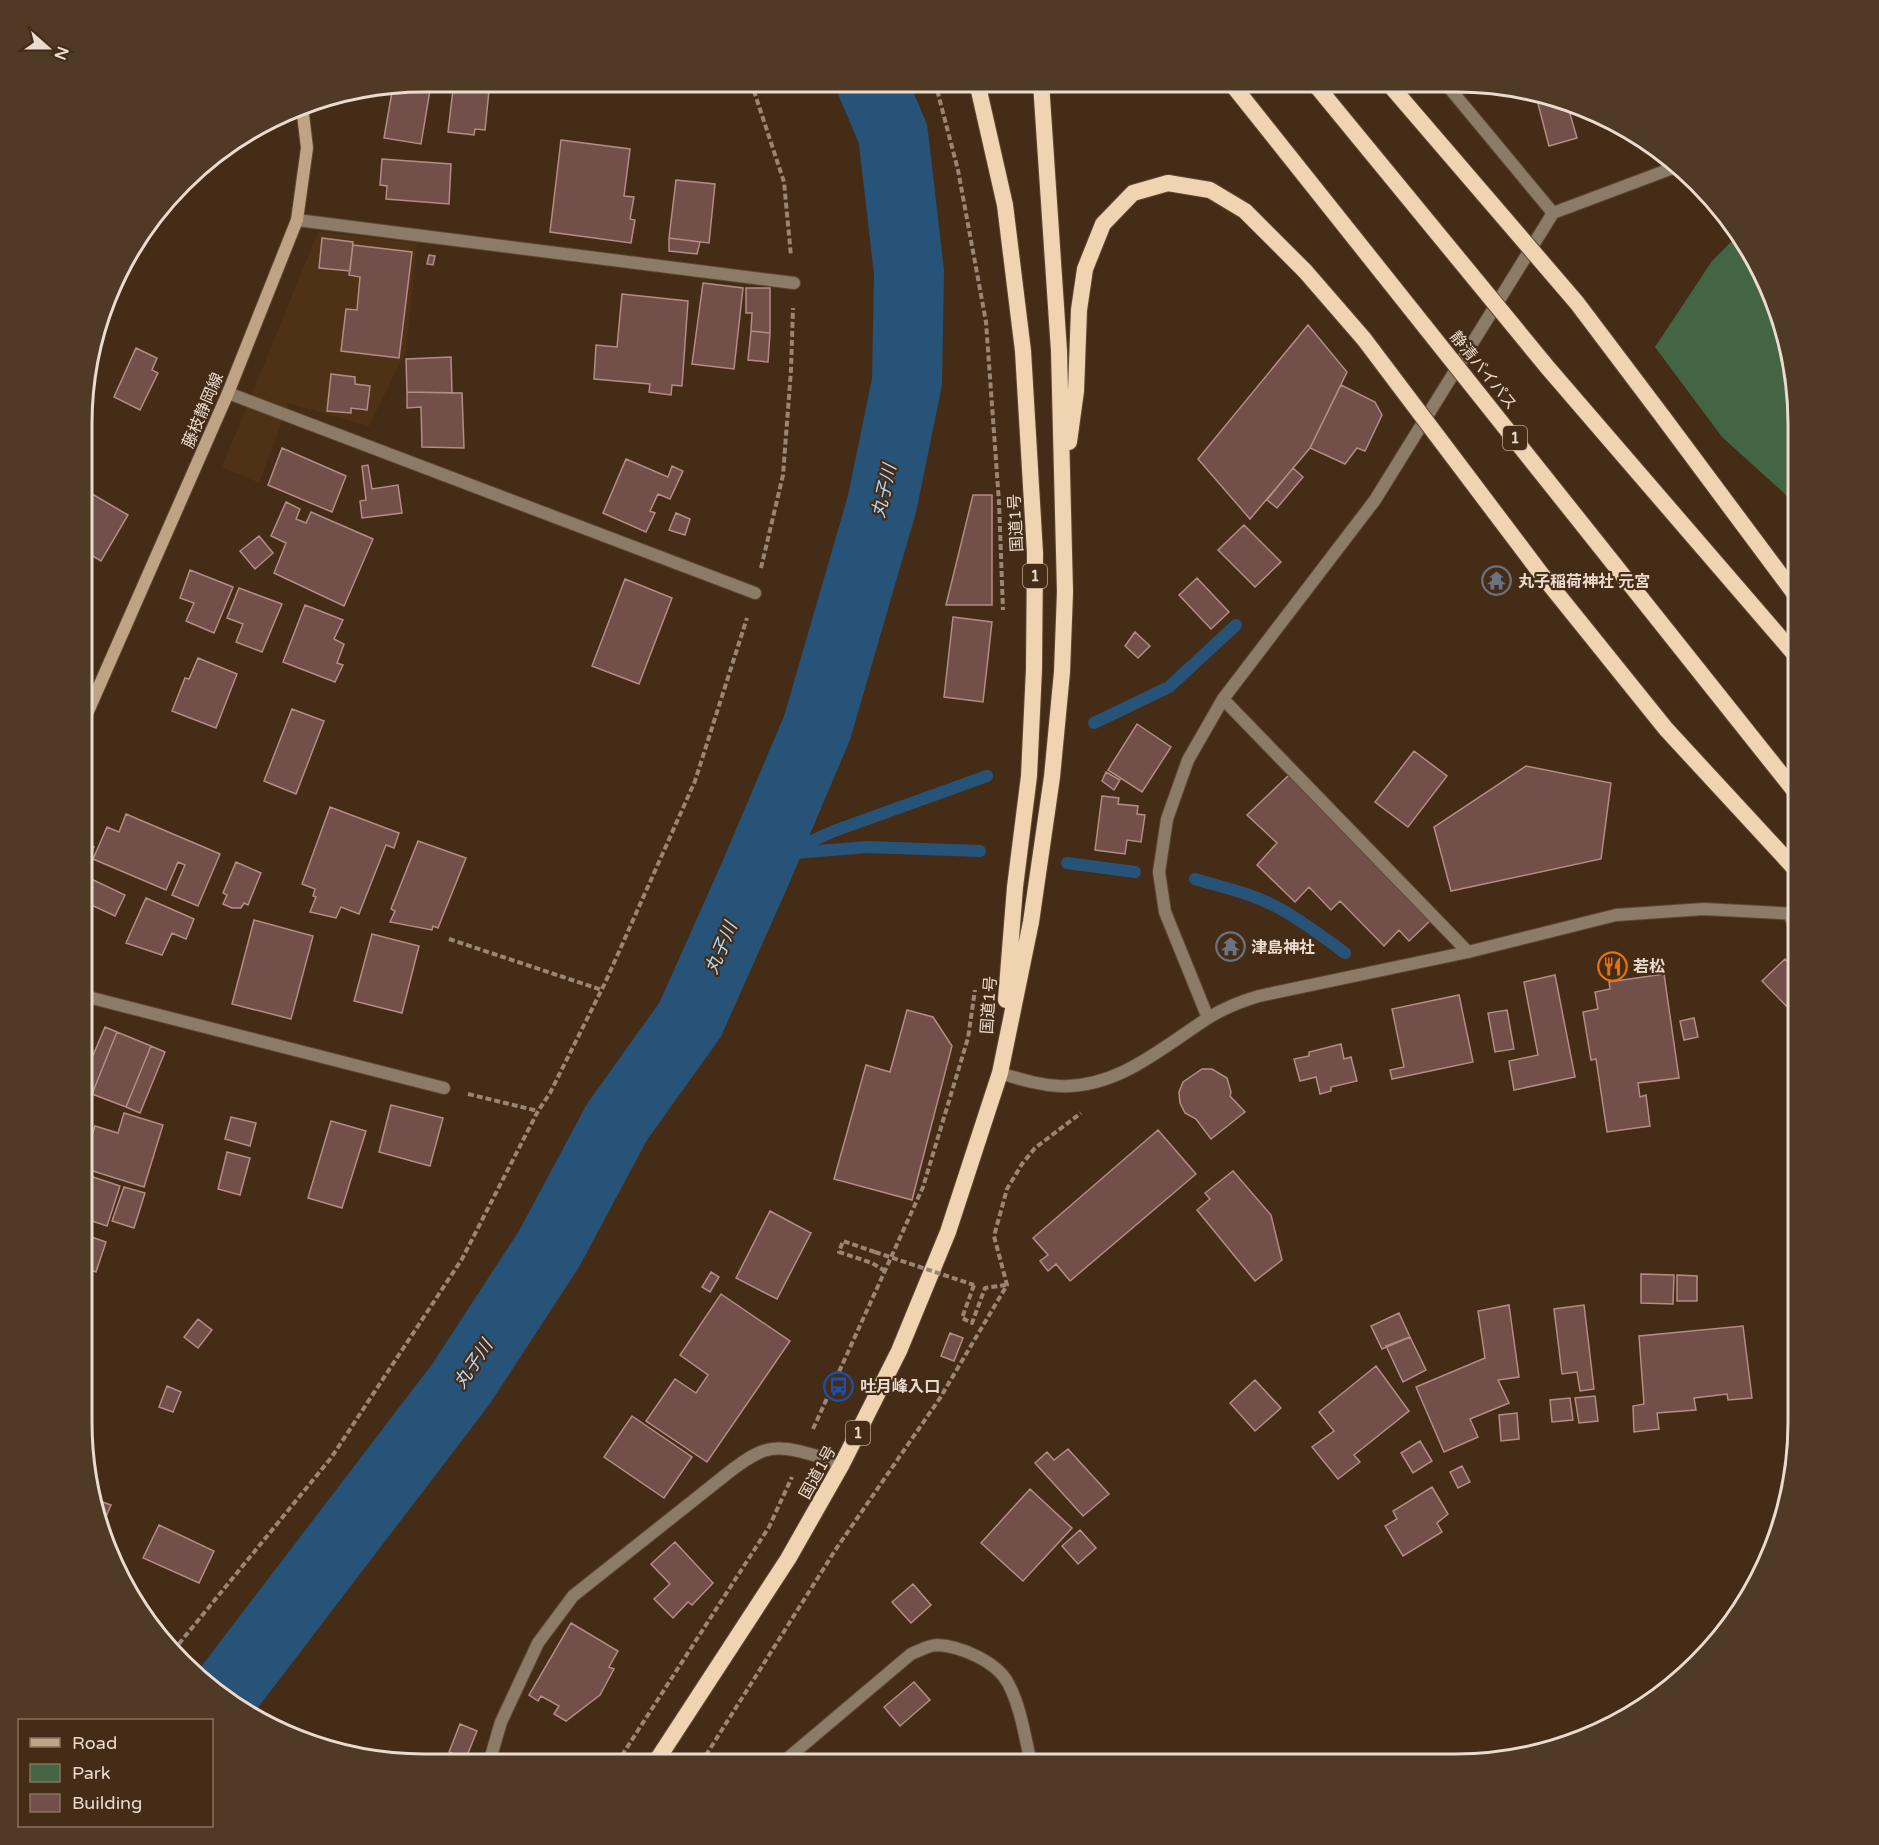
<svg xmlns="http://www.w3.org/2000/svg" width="1879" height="1845" viewBox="0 0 1879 1845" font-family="'Varela Round','Noto Sans JP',sans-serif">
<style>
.built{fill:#4f3216}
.green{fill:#436544}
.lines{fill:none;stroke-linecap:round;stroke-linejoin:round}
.stream{stroke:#285378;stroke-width:12}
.river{stroke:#285378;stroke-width:70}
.building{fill:#734f4a;stroke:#b48c86;stroke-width:1.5}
.service-casing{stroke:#5f4833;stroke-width:14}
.minor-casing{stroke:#5f4833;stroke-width:14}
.secondary-casing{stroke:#5f4833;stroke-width:14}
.trunk-casing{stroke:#5f4833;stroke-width:18}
.path{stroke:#9a8675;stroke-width:4;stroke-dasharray:6 3;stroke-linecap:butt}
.service{stroke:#8b7b67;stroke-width:12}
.minor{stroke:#8b7b67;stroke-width:12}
.secondary{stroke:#bea384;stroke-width:12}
.trunk{stroke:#f0d3b0;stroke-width:16}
.trunk-bridge-casing{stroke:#5f4833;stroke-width:18;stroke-linecap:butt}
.path-bridge{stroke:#9a8675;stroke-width:4;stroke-dasharray:6 3;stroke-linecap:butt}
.trunk-bridge{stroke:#f0d3b0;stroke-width:16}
.labels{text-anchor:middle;stroke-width:4.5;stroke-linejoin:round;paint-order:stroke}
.shield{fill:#442c16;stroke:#b9a697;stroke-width:1.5}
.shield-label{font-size:15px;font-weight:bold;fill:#ebdbce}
.street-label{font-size:16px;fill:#ebdbce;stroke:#442c16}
.poi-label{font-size:16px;font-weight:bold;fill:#ebdbce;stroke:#442c16;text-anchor:start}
.water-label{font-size:18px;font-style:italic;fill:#b1d8fc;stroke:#442c16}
.rim{fill:none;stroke:#ebdbce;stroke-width:3}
</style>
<rect width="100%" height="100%" fill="#442c16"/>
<!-- built -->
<path class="built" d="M318,232L417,243L406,351L369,426L289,403L259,483L222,467Z"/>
<!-- green -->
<path class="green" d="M1738,235L1780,313L1797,402V510L1784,493L1722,437L1655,347L1712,261Z"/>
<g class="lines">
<!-- stream -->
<path class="stream" d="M1094,723L1169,687L1236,625
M792,850L834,831L987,776
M1067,863L1135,872
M756,872L783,854L867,847L980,851
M1195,879C1222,887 1250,893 1275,906C1300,919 1322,936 1345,953"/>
<!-- river -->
<path class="river" d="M222,1697L461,1384L549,1249L617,1122L690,1020L756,872L817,728L882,504L907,382L909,272L893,134L871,82"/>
</g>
<!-- building -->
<path class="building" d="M454,81H490L485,130L475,129L474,135L448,132Z
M402,85L430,90L421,144L384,138L393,86Z
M1536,96L1568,107L1577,138L1549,146Z
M561,140L630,149L624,196L634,197L630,219L635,220L631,243L550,232Z
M382,159L451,164L449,204L386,199L387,186L380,185Z
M676,180L715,184L709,243L669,238Z
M322,238L353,242L350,271L319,268Z
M669,238L700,242L697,254L669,251Z
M353,245L412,252L399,358L341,351L346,309L357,310L360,277L349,275Z
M429,255L435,256L433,265L427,264Z
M703,283L743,288L734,369L692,364Z
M746,288H770V333L751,331L752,313H746Z
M622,294L688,301L682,386L672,385L671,395L649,392L650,384L594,379L596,345L617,347Z
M1308,325L1347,372L1310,448L1250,519L1198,459Z
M751,331L770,333L768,362L748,360Z
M136,348L157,358L152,370L158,373L140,410L114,397Z
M451,357L452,393L407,392L406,359Z
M331,374L355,377V384L370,386L367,410L351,408V413L327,411Z
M1341,385L1375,402L1382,415L1365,451L1357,448L1345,464L1310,448Z
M407,392L462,393L464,448L422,447L421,407L407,408Z
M282,448L346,476L332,512L268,485Z
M626,459L668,477L672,466L683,471L670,499L658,494L650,511L655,513L646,532L603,513Z
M368,465L372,489L398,485L402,513L362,518L360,501L366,500L362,466Z
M1293,468L1303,477L1277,508L1267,500Z
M87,491L128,515L101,561L86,552Z
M973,495H992V605H946Z
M286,502L300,509L296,519L306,523L311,512L373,539L344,606L274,573L286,543L271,536Z
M676,513L690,519L685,535L669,530Z
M1244,525L1281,562L1255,587L1218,550Z
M259,536L273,553L255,569L240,551Z
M190,570L233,587L214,633L186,621L194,603L180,598Z
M1197,578L1229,612L1211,629L1179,595Z
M625,579L672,598L639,684L592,666Z
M239,588L282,604L262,652L236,642L243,624L227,618Z
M305,605L343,620L334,639L344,644L337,663L343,665L335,682L283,662Z
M953,617L992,622L983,702L944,697Z
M1135,632L1150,646L1138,658L1125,646Z
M198,658L237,674L216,728L172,711L185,678L189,679Z
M292,709L324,721L296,794L264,781Z
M1137,724L1171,747L1142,792L1108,770Z
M1414,751L1447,776L1408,827L1375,802Z
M1526,766L1611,783L1601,859L1451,891L1434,827Z
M1106,772L1120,780L1114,790L1102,781Z
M1289,775L1431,920L1409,941L1399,930L1384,946L1340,901L1331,910L1309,887L1295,902L1257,865L1277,843L1247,815Z
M1102,796L1119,798L1118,804L1138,806L1137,814L1145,815L1141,842L1127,840L1125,854L1095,850Z
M330,807L399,833L394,848L386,845L359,914L341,907L336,918L310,912L316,897L313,896L315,889L302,884Z
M126,814L220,854L198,906L172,895L185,865L178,862L166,890L93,859L107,827L119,832Z
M418,841L466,858L438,928L433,926L432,930L390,922L395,911L391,909Z
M85,843L94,847L89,858L85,856Z
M236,862L261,873L248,905L244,903L241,908H232L223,904L227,895L223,893Z
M85,876L125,895L115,916L85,902Z
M146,898L194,919L186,939L172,933L162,955L126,943Z
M254,920L313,936L291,1019L232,1004Z
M372,934L419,946L402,1013L354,1001Z
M1785,959L1797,972V1017L1762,981Z
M1664,974L1679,1078L1638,1083L1640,1097L1646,1095L1650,1126L1607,1132L1596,1059L1591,1060L1583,1012L1598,1009L1595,992L1610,989L1609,982Z
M1555,975L1575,1077L1514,1090L1509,1061L1538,1055L1524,982Z
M1459,995L1473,1062L1392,1079L1390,1070L1404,1067L1392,1009Z
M907,1010L933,1017L952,1046L912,1200L834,1179L866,1065L890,1072Z
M1507,1010L1514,1049L1495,1052L1488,1013Z
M1694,1018L1698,1037L1684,1040L1680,1021Z
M105,1027L117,1032L92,1094L84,1091V1077Z
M117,1032L151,1046L126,1107L92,1094Z
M1341,1044L1344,1059L1351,1057L1357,1081L1331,1087V1091L1320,1094L1316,1077L1300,1081L1294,1059L1309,1056V1052Z
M151,1046L165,1052L140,1113L126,1107Z
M1202,1069H1212L1227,1078L1231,1092L1230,1096L1245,1112L1211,1139L1196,1119L1185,1113L1180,1103L1179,1092L1183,1082Z
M391,1105L443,1118L430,1166L379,1152Z
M124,1113L163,1125L144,1187L83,1168V1162L95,1126L118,1133Z
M231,1117L256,1123L250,1146L225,1139Z
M331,1121L366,1131L342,1208L308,1198Z
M1158,1130L1196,1174L1070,1281L1056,1264L1048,1271L1040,1261L1048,1255L1033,1238Z
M227,1152L250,1158L240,1195L218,1189Z
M1233,1171L1271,1215L1282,1260L1255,1281L1197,1210L1210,1199L1205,1193Z
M84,1174L120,1186L107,1226L83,1218Z
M124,1187L145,1193L134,1228L112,1221Z
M770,1211L811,1233L777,1299L736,1278Z
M83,1234L106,1242L96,1272L83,1267Z
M711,1272L719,1277L710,1292L702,1287Z
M1641,1274L1674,1275L1673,1304L1641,1303Z
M1677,1275L1697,1276V1301H1677Z
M721,1294L790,1341L707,1462L646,1421L675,1379L696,1393L708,1375L680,1355Z
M1509,1305L1519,1377L1498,1380L1509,1403L1470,1419L1478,1437L1444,1452L1416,1387L1485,1358L1478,1311Z
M1584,1305L1594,1389L1580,1391L1577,1372L1562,1374L1554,1309Z
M1399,1313L1410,1337L1382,1349L1371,1326Z
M198,1319L212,1330L198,1348L184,1337Z
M1743,1326L1752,1398L1728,1400L1727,1394L1694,1398L1696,1410L1657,1413L1659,1429L1634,1432L1633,1406L1644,1404L1639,1336Z
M950,1333L963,1338L954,1361L941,1356Z
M1410,1337L1426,1370L1403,1382L1386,1346Z
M1376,1366L1409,1411L1354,1455L1360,1462L1338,1479L1312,1447L1334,1431L1319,1412Z
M1255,1380L1281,1408L1255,1431L1230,1403Z
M167,1386L181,1392L173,1412L159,1407Z
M1595,1396L1598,1421L1579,1423L1575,1398Z
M1570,1398L1573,1420L1552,1422L1550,1400Z
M1517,1413L1519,1439L1501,1441L1499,1415Z
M632,1416L692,1457L664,1498L604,1457Z
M1420,1441L1432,1461L1413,1473L1401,1453Z
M1068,1449L1109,1494L1083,1516L1035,1463L1047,1452L1054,1460Z
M1462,1466L1470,1482L1458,1488L1450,1472Z
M1432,1487L1448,1514L1437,1523L1442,1532L1403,1556L1385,1526L1397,1519L1393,1511Z
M1030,1489L1072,1528L1023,1581L981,1543Z
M97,1500L111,1505L102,1526L98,1525L94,1507Z
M159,1525L214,1551L199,1583L143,1558Z
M1080,1530L1096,1548L1078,1564L1062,1546Z
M675,1542L713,1583L692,1605L688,1602L673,1618L654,1599L670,1584L651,1564Z
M913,1584L931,1605L911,1623L892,1602Z
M571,1623L618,1651L609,1667L614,1669L600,1695L566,1721L554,1714L559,1706L541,1696L538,1701L529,1695Z
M914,1682L930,1700L900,1726L884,1707Z
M460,1724L477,1731L466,1758L449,1752Z"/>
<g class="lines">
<defs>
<path id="service" d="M297,220L794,283
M228,393L755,593
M1223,699L1468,952
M84,996L444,1088"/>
<path id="minor" d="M1446,84L1553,213
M1789,914L1797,931
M1208,1018L1165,912L1159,872L1167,819L1188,760L1223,699L1375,500L1553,213L1673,168
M1000,1073C1020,1079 1038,1085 1059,1086C1117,1089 1163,1047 1208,1018C1224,1008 1242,1001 1259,996L1468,952L1616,915L1704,909L1797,914
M489,1763L501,1722L538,1643L573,1596L733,1469C743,1462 754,1453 767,1450C787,1444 822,1458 842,1464
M782,1763L911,1654C919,1651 929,1645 937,1645C961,1646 997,1662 1008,1683C1021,1707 1025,1738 1031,1763"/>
<path id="secondary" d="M86,716L228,393L297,220L307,148L302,106"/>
<path id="trunk" d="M977,82L1005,205L1023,351L1035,553L1034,669L1029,776L1015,887L1006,1000
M1663,417L1797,597
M1069,442L1076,391L1079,310L1085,269L1103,224L1133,193L1168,183L1210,190L1245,211L1305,271
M1666,729L1797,871
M655,1763L788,1559L842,1464L899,1351L948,1232L1000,1073L1031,922L1052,777L1062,672L1065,592L1059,351L1041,83"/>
</defs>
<!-- service casing -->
<use href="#service" class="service-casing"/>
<!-- minor casing -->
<use href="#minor" class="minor-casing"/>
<!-- secondary casing -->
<use href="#secondary" class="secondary-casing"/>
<!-- trunk casing -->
<use href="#trunk" class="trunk-casing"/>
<!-- path -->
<path class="path" d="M751,82L784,182L791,256
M935,82L958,170L986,322L999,502L1003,610
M761,568L783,475L791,370L793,308
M449,939L602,990
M468,1094L538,1111
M875,1252L843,1241L839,1252L872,1263L885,1271
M974,1285L962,1318L972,1323L985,1288L1006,1285
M813,1429L923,1187L968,1038L975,990
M173,1651L331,1458L462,1259L538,1111L550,1093L605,983L695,781L747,618
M617,1763L769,1527L792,1477
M701,1763L836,1549L940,1398L1007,1285L994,1236L1007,1189L1022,1164L1035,1148L1081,1113"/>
<!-- service -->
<use href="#service" class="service"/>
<!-- minor -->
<use href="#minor" class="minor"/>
<!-- secondary -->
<use href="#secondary" class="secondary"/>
<!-- trunk -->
<use href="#trunk" class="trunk"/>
<defs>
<path id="trunk-bridge" d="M1231,83L1797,794
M1314,83L1548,368L1797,657
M1389,84L1577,303L1663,417
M1305,271L1364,339L1542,575L1666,729"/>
</defs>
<!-- trunk-bridge casing -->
<use href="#trunk-bridge" class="trunk-bridge-casing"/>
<!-- path-bridge -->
<path class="path-bridge" d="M875,1252L974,1285"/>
<!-- trunk-bridge -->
<use href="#trunk-bridge" class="trunk-bridge"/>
</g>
<!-- icons -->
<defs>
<symbol id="temple-ring" viewBox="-11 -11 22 22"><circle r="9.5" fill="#442c16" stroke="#6b7280" stroke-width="1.5"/><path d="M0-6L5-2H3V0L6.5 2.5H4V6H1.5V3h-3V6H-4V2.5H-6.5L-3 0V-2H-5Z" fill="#6b7280"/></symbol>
<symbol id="restaurant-ring" viewBox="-11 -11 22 22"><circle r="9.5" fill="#442c16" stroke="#e8710a" stroke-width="1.5"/><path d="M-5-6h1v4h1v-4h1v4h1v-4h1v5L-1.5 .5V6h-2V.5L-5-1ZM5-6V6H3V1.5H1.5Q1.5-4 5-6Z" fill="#e8710a"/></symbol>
<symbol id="bus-ring" viewBox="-11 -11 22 22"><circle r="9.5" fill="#442c16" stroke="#1a4fb4" stroke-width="1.5"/><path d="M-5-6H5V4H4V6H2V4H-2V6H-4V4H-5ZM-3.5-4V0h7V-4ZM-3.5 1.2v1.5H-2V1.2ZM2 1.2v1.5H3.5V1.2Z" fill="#1a4fb4"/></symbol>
</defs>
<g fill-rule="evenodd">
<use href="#temple-ring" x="1480" y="564" width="33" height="33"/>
<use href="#temple-ring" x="1214" y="930" width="33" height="33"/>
<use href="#restaurant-ring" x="1596" y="950" width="33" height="33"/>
<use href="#bus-ring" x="822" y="1370" width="33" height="33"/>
</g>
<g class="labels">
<!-- shield labels -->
<g class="shield">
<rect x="1503" y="426" width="24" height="24" rx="4.5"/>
<rect x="1023" y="564" width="24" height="24" rx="4.5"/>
<rect x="846" y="1421" width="24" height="24" rx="4.5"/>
</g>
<g class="shield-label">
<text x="1515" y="443">1</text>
<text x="1035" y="581">1</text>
<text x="858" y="1438">1</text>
</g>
<!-- street labels -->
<g class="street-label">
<text transform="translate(1484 370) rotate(51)" y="6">静清バイパス</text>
<text transform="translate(202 410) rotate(-67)" y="6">藤枝静岡線</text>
<text transform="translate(1015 523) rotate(-93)" y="6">国道1号</text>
<text transform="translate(988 1005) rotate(-86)" y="6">国道1号</text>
<text transform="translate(817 1472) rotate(-61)" y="6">国道1号</text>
</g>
<!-- poi labels -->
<g class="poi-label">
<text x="1518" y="587">丸子稲荷神社 元宮</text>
<text x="1251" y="953">津島神社</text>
<text x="1633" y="972">若松</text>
<text x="860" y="1392">吐月峰入口</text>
</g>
<!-- water labels -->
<g class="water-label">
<text transform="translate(884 491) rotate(-77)" y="6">丸子川</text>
<text transform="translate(721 948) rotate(-67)" y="6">丸子川</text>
<text transform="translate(473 1364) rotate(-56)" y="6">丸子川</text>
</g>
</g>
<!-- crop -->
<path d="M0 0H1879V1845H0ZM424 92H1456A332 332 0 0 1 1788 424V1422A332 332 0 0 1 1456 1754H424A332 332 0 0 1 92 1422V424A332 332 0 0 1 424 92Z" fill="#513a25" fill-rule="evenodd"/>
<path class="rim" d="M424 92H1456A332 332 0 0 1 1788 424V1422A332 332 0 0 1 1456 1754H424A332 332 0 0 1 92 1422V424A332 332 0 0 1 424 92Z"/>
<!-- legend -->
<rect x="18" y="1719" width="195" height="108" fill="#442c16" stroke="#877260" stroke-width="1.5"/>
<rect x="30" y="1738" width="30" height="9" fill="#bea384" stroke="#877260" stroke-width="1.5"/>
<text x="72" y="1749" font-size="18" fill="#ebdbce">Road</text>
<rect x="30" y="1764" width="30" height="18" fill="#436544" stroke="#877260" stroke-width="1.5"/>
<text x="72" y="1779" font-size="18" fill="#ebdbce">Park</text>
<rect x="30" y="1794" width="30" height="18" fill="#734f4a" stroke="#877260" stroke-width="1.5"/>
<text x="72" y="1809" font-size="18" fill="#ebdbce">Building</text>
<!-- north arrow -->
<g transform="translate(48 48) rotate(111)" stroke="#442c16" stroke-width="4.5" paint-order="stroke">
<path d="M0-4.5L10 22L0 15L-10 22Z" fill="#ebdbce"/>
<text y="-9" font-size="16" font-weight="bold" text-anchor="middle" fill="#ebdbce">N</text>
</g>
</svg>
